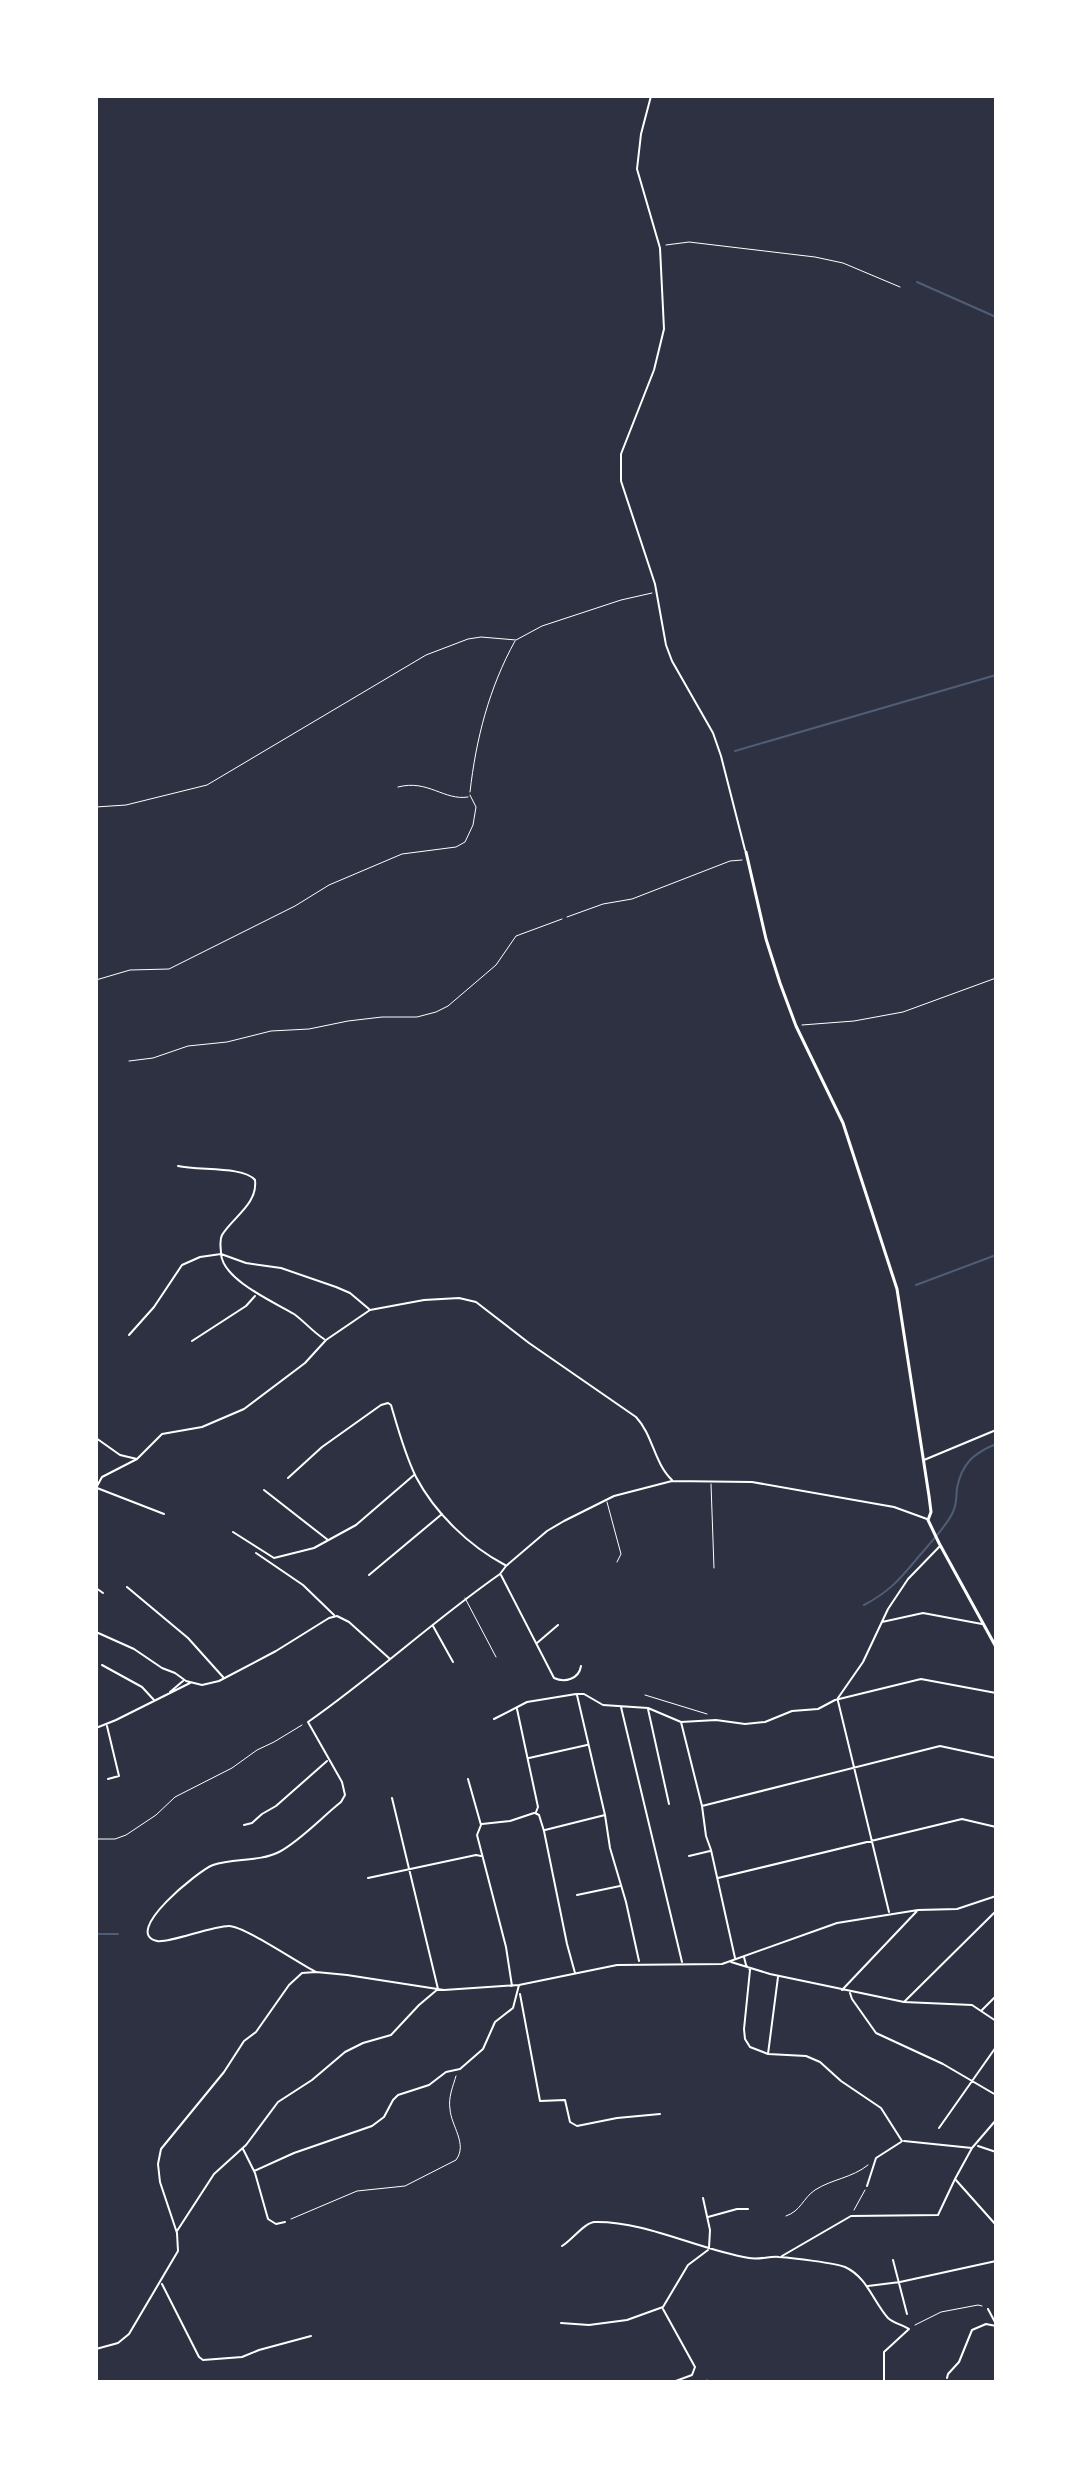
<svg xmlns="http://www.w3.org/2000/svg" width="1092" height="2478" viewBox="0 0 1092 2478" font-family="Signika,sans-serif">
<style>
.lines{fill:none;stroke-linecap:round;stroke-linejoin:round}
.stream{stroke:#4f5d75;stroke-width:2}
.path{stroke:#fff;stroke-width:1}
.service{stroke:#fff;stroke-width:1}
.minor{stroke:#fff;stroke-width:2}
.tertiary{stroke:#fff;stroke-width:3}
</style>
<rect width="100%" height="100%" fill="#2d3142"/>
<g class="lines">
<!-- stream -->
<path class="stream" d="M917,282L996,317
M735,751L996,675
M916,1285L996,1255
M864,1605C896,1588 904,1573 927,1547C936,1536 947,1525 953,1512C957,1504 956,1496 957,1488C962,1463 974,1453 996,1444
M96,1934H118"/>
<!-- path -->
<path class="path" d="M666,245L689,242L815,257L843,263L900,287
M398,787C428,779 444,801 468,797
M470,792C476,739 489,688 515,641
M96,807L126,805L207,785L426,655L468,639L481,637L516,640L542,626L621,600L652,593
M567,917L603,904L632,899L730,861L742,860
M96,980L130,970L169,969L295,906L329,885L402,854L456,847L465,842L473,825L476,807L470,795
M802,1025L854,1021L903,1012L996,978
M129,1061L153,1058L188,1046L227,1042L271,1031L309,1029L348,1021L382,1017H417L436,1012L448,1006L496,965L516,936L562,919
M645,1695L707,1714
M96,1839H115L126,1835L156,1815L175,1797L232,1768L257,1750L274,1742L302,1725
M854,2210L865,2190
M786,2216C801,2211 803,2198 815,2190C832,2179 852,2178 868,2165
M291,2219L357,2191L405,2186L456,2160C468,2144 451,2126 450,2109C448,2098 453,2086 456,2076
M915,2325L941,2312L978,2305L982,2306
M707,2380V2382"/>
<!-- service -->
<path class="service" d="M711,1484L714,1568
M607,1502L621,1554L617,1562
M465,1598L496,1657"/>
<!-- minor -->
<path class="minor" d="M651,96L641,134L637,169L660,248L664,329L654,370L621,454V481L655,584L666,645L672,661L713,733L721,756L745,850
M178,1166C199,1171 243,1166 255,1180C258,1204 233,1217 222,1235C219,1241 221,1247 221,1254L246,1263L281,1268L336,1287L350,1293L369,1309
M129,1335L154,1307L182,1265L200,1257L221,1254C223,1280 274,1302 294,1314C305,1322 313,1332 324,1339
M192,1341L246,1306L255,1296
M96,1438L120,1455L137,1459
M924,1460L996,1430
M288,1478L322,1447L381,1405L388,1403L391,1405C398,1429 405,1455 416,1477C435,1513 469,1546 505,1565
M96,1488L102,1477L137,1459L162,1434L202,1427L244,1409L305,1363L326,1340L370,1310L424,1300L459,1298L476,1302L529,1343L636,1417C653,1435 654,1463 672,1480
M97,1488L164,1514
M264,1490L328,1540
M233,1532L274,1558L314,1548L356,1525L414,1475
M256,1553L303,1585L334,1615
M369,1575L442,1514
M501,1575L554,1678C565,1683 579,1679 581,1666
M127,1587L188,1638L223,1677
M96,1588L103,1593
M882,1622L923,1613L982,1624
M433,1626L453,1662
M96,1632L134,1649L162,1668L175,1673L186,1681L202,1685L219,1681L276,1651L329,1618L337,1616L349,1622L390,1659
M537,1643L558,1625
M102,1665L142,1687L154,1700
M170,1692L183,1681
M577,1695L605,1815L610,1848L626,1902L639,1961
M838,1698L863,1662L888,1609L908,1579L940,1546
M838,1701L889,1912
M621,1707L682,1962
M517,1709L538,1807L536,1812
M648,1709L669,1804
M494,1719L527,1702L576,1694H584L603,1705L648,1708L681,1722L716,1720L745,1724L765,1722L792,1711L818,1709L835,1700L921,1679L996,1693
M681,1722L702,1806L706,1836L711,1850L735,1958
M107,1726L119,1776L108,1779
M96,1728L116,1720L190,1683
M529,1758L587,1745
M468,1779L481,1825L477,1835L506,1947L512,1986
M702,1806L940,1746L996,1758
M535,1813L539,1815L544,1831L567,1944L575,1973
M482,1824L510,1821L534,1813
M244,1825L252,1823L262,1814L276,1806L327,1761
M545,1830L605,1815
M689,1856L710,1851
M368,1878L476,1855L481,1856
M718,1878L962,1819L996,1827
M577,1895L620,1886
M744,1957L746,1965L750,1970L744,2029L745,2039L750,2047L768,2054L806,2056L820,2062L841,2081L881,2108L902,2141
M731,1962L770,1974L904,2002L972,2005L996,2021
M316,1972C298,1963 244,1926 229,1926C211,1926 168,1944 157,1941C121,1933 199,1870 213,1865C233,1858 259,1862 279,1852C300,1841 322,1817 341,1802L345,1795L342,1782L308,1722C374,1676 434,1620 500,1574L506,1566L547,1531L564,1521L614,1496L672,1481L752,1482L894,1507L927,1519
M842,1990L917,1911
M850,1993L852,1999L876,2033L943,2064L996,2095
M520,1994L540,2101L565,2100L570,2122L577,2126L617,2118L660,2114
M904,2002L996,1911
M982,2010L996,1996
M768,2054L778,1977
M996,2120L972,2148L955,2179L996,2225
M939,2128L996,2047
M904,2141L972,2148
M978,2146L996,2152
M243,2149L255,2173L268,2219L276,2224L285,2222
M254,2171L294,2153L372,2126L384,2117L393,2100L398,2095L429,2085L446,2072L460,2069L483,2049L495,2022L513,2008L519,1985
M867,2186L876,2158L901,2142
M703,2198L710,2230L709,2248
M708,2217L737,2209H748
M177,2231L214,2174L246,2145L278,2102L312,2080L345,2052L363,2043L391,2035L419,2005L438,1989L392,1798
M562,2246C572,2240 585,2222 595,2222C646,2221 699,2250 749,2258C759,2260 769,2256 779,2257C793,2258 835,2263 845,2267C867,2277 873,2301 888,2318C893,2323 903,2325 909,2329L884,2352V2382
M782,2256L851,2216L938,2215L955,2179
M893,2260L907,2314
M162,2284L199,2357L203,2360L242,2357L259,2350L311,2336
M868,2286L900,2282L996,2261
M663,2309L695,2367L692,2375L673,2382
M988,2309L996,2324
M561,2323L589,2325L627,2320L663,2307L688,2265L708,2250
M96,2349L118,2343L129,2334L178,2251L177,2233L160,2182L158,2164L161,2149L224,2072L244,2041L256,2032L289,1985L302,1973L316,1972L347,1975L444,1990L519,1985L617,1965L722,1964L837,1923L918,1910L957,1909L996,1896
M947,2378L948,2374L959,2362L972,2330L986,2324L996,2326"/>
<!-- tertiary -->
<path class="tertiary" d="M746,852L766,939L780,983L796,1026L843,1123L897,1289L929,1496L931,1512L928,1520L939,1543L996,1647"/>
</g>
<!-- border -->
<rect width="1092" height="2478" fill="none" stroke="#ffffff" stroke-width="196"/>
</svg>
